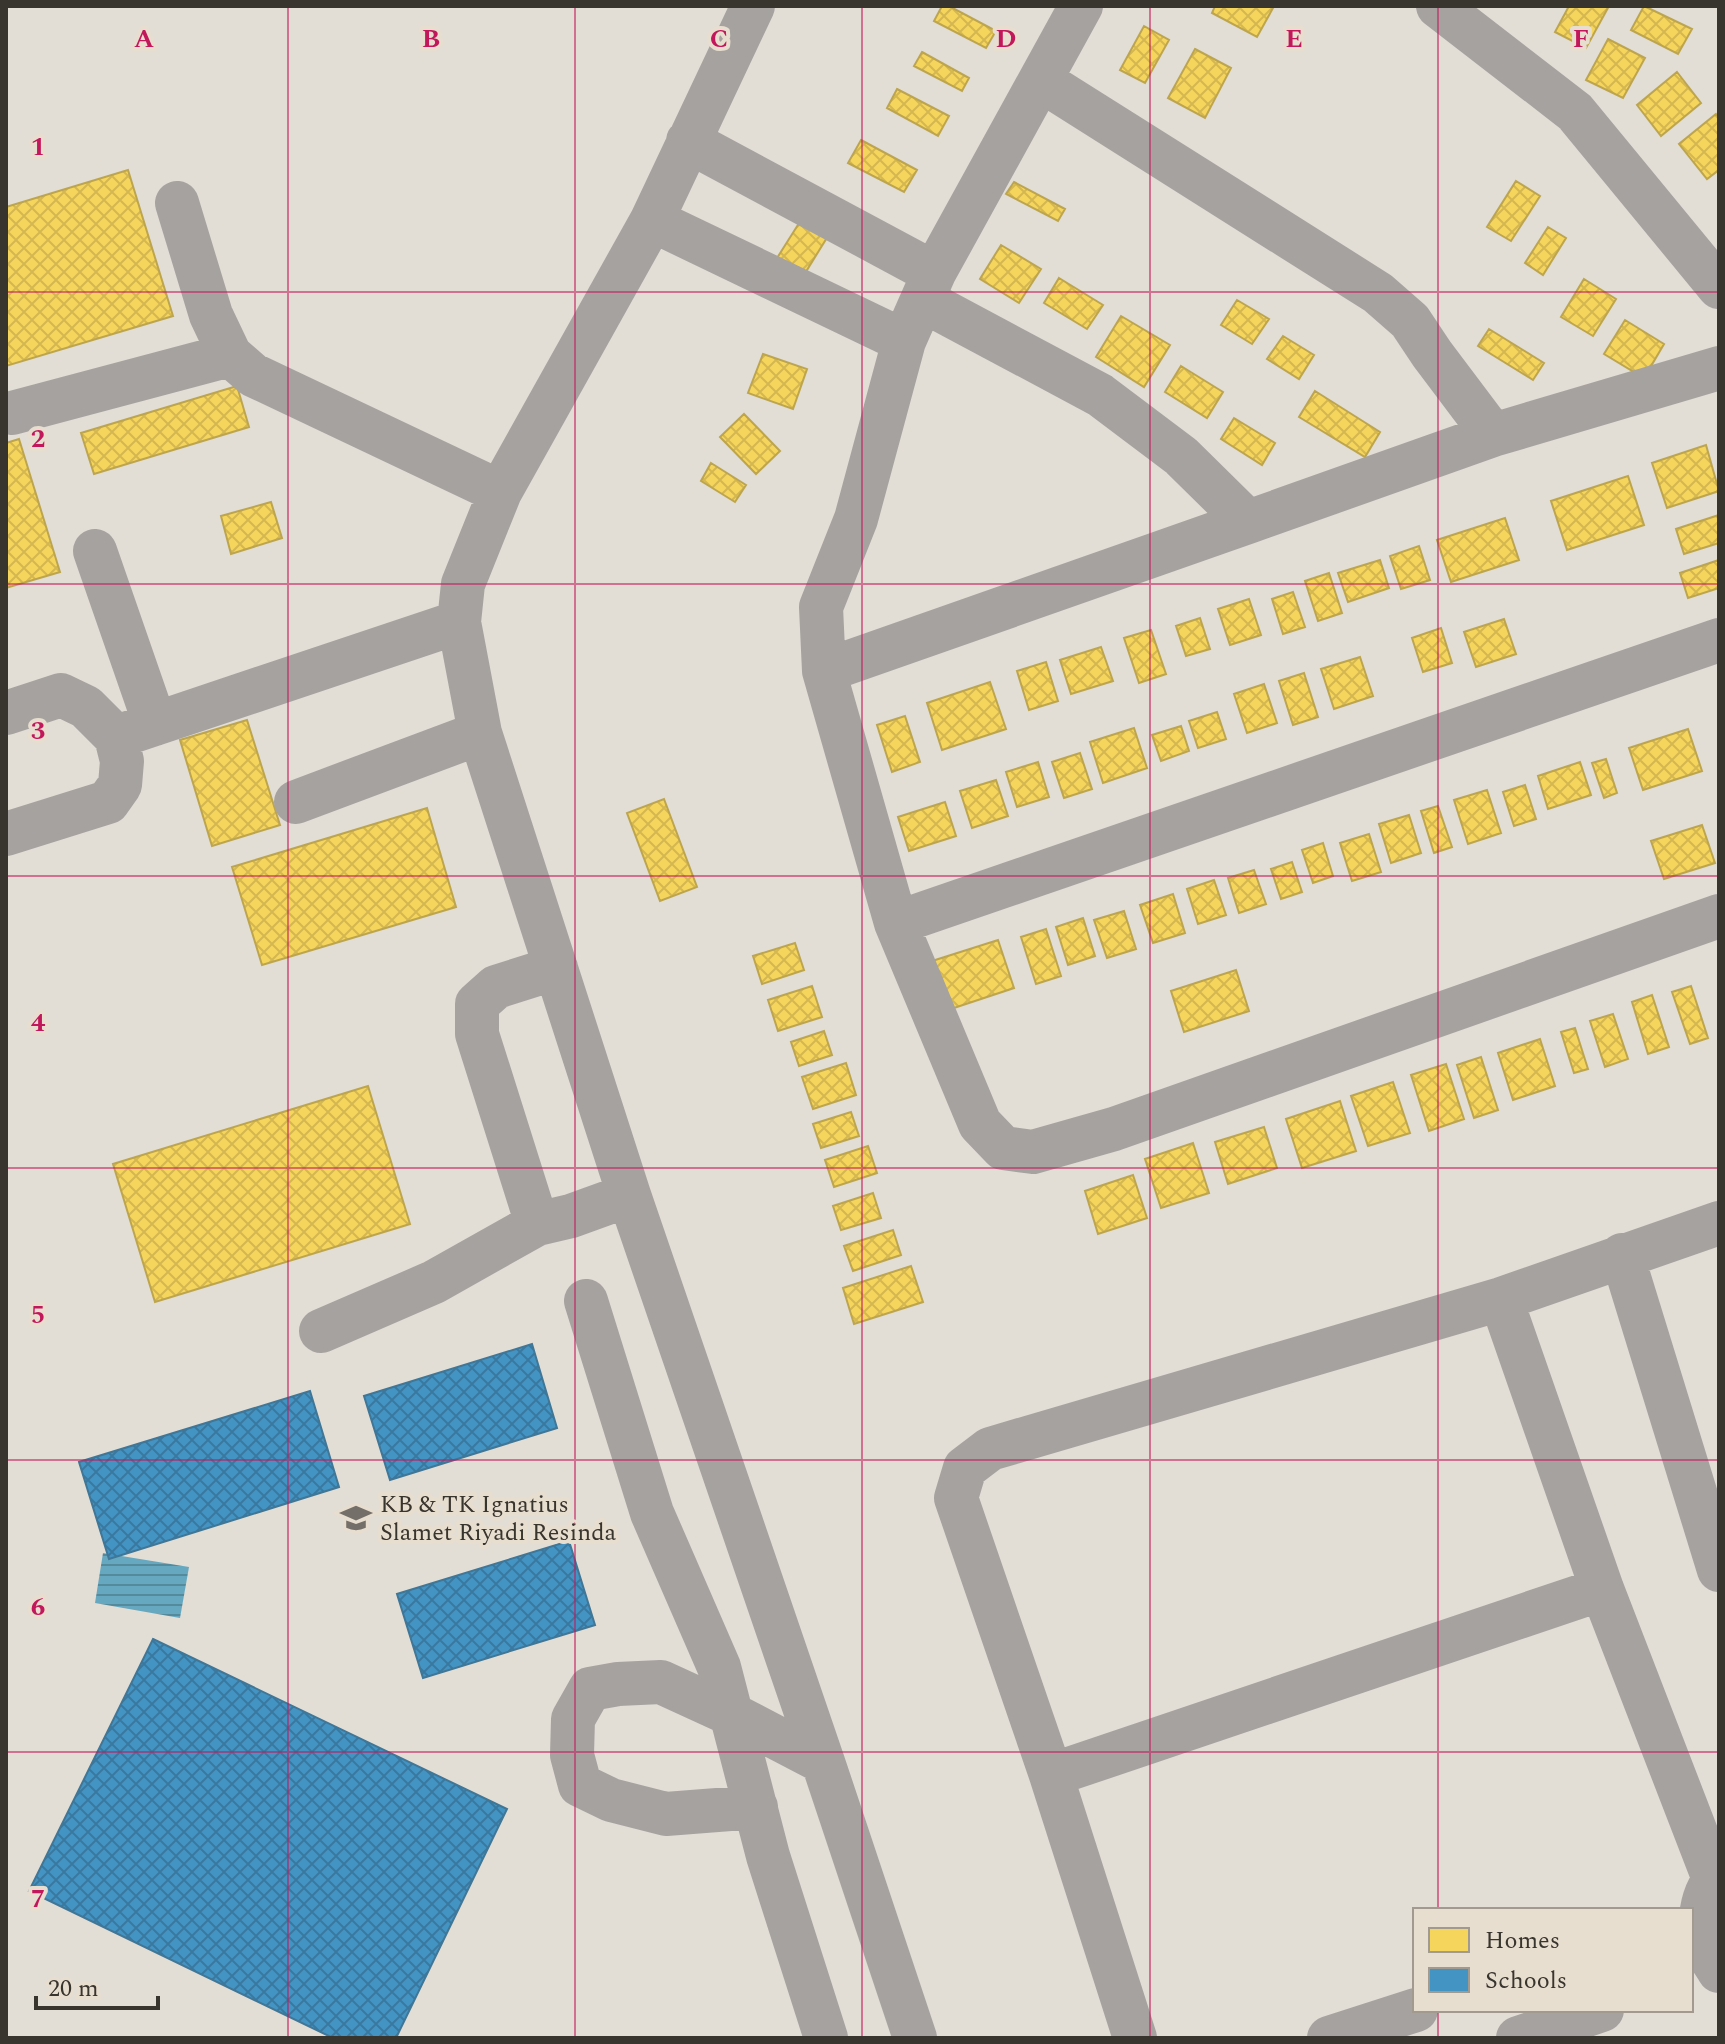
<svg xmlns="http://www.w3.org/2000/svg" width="1725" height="2044" viewBox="0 0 1725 2044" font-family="Spectral,serif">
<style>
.water{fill:url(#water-rules)}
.homes{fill:url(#homes-cross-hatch);stroke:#bda54e;stroke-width:2}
.schools{fill:url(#schools-cross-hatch);stroke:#407696;stroke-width:2}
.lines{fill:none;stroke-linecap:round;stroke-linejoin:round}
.minor{stroke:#a6a29f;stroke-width:44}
.grid{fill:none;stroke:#c2185b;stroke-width:2;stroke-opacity:0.55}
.labels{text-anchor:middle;stroke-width:8;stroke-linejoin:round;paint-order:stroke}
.poi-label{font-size:24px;fill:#38342e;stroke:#e8decf;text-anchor:start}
.grid-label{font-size:26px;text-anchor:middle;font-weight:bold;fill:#c2185b;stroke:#e8decf;stroke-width:8;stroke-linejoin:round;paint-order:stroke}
</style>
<defs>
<pattern id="water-rules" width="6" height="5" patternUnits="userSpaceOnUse" patternTransform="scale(2)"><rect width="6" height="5" fill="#65a8bf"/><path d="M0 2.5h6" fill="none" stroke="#548a9c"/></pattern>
<pattern id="homes-cross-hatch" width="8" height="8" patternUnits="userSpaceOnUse" patternTransform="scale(2)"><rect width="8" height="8" fill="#f6d55c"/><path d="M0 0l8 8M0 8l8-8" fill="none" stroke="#d4b750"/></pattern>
<pattern id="schools-cross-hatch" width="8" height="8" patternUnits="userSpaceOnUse" patternTransform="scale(2)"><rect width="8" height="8" fill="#4393c3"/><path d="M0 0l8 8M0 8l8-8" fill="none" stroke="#39799f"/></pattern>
</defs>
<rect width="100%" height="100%" fill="#e2ddd5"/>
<!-- water -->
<path class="water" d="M103,1553L189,1567L180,1618L95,1603Z"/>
<!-- homes -->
<path class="homes" d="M942,6H949L996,31L986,48L934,21Z
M1215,6H1269L1273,8L1257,37L1212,13Z
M1569,6H1609L1586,48L1555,32Z
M1644,6L1692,29L1678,54L1631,30Z
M1144,26L1169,40L1145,83L1120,70Z
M1608,39L1645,58L1623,98L1586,80Z
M1195,49L1231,68L1205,118L1168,98Z
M922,52L969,78L962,91L914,66Z
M1677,72L1701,103L1661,136L1637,105Z
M897,89L949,116L938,136L887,108Z
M1716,114L1719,118V170L1707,179L1679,144Z
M861,140L917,170L904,192L848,163Z
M128,170L173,316L6,366V207Z
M1516,181L1540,196L1511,241L1487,227Z
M1014,182L1065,209L1058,221L1006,194Z
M801,220L828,236L799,283L772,266Z
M1548,227L1566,238L1543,275L1525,263Z
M1001,245L1041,269L1019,303L980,279Z
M1059,278L1103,305L1087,329L1044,303Z
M1584,279L1616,299L1593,336L1561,317Z
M1237,300L1269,319L1252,344L1221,325Z
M1121,316L1170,345L1144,387L1096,357Z
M1625,320L1664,344L1644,378L1604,354Z
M1489,329L1544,363L1533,380L1478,346Z
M1283,336L1314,355L1299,379L1267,359Z
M763,354L807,369L793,409L748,393Z
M1181,366L1223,392L1207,418L1165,392Z
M237,386L249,427L94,474L81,433Z
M1315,391L1380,432L1365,457L1299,417Z
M744,414L780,451L756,474L720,437Z
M1234,418L1275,443L1262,465L1221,439Z
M19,439L60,572L6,588V443Z
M1706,445L1719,491L1667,508L1652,463Z
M711,463L746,485L735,502L701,481Z
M1628,476L1644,525L1567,550L1551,501Z
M271,502L282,538L231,554L221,516Z
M1719,515V543L1684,554L1676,529Z
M1505,518L1519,560L1451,582L1437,540Z
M1419,546L1430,580L1401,589L1390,556Z
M1380,560L1389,588L1348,602L1338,573Z
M1719,560V588L1688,598L1680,573Z
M1329,573L1342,613L1318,621L1305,581Z
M1293,592L1305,627L1283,634L1272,599Z
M1249,599L1261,635L1230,645L1218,609Z
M1200,618L1210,649L1186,656L1176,626Z
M1504,619L1516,654L1476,667L1464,632Z
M1441,628L1452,663L1423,672L1412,638Z
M1151,630L1166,674L1139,683L1124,638Z
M1101,647L1113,681L1071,694L1060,660Z
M1360,657L1373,696L1334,709L1321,669Z
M1046,662L1058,701L1029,710L1017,671Z
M1304,673L1318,717L1293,725L1279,681Z
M990,682L1006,729L942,750L927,703Z
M1264,684L1277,723L1247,733L1234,694Z
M1217,712L1226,739L1198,748L1189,721Z
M905,716L920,762L892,772L877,725Z
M247,720L280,825L212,846L180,740Z
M1181,726L1189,751L1161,761L1152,735Z
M1134,728L1147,768L1103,783L1090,742Z
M1688,729L1702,771L1643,790L1629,748Z
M1080,753L1092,789L1064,798L1052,762Z
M1606,759L1617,793L1604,798L1592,763Z
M1038,762L1049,797L1017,807L1006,772Z
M1580,762L1591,795L1548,809L1538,776Z
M996,780L1008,816L972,828L960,791Z
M1525,785L1536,819L1514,826L1503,792Z
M1487,790L1501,833L1468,844L1454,800Z
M664,799L697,887L660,901L627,813Z
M945,802L956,836L909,851L898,817Z
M1438,806L1452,847L1434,853L1421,811Z
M427,808L456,907L262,965L232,867Z
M1409,815L1421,853L1391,863L1379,824Z
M1702,825L1715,863L1664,879L1651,841Z
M1369,834L1381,872L1352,881L1340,843Z
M1323,843L1333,876L1313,883L1302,850Z
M1292,862L1302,892L1281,899L1271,869Z
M1254,870L1266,904L1239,913L1228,878Z
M1214,880L1226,915L1198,924L1187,889Z
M1173,894L1185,933L1153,943L1140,905Z
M1124,911L1136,949L1107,958L1094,920Z
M1083,918L1095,956L1068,965L1056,927Z
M1046,929L1061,976L1036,984L1021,937Z
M998,940L1014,988L945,1011L929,962Z
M795,943L804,970L762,984L753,956Z
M1236,970L1249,1011L1184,1032L1171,991Z
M812,986L822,1017L778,1031L768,1000Z
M1691,986L1708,1038L1690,1044L1672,992Z
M1652,995L1669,1047L1648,1054L1632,1002Z
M1613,1014L1628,1059L1605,1067L1590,1021Z
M1575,1028L1588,1069L1574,1073L1561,1032Z
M824,1031L832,1055L799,1066L791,1042Z
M1540,1039L1555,1086L1513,1100L1498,1053Z
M1481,1057L1498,1110L1474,1118L1457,1065Z
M846,1063L856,1095L813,1109L802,1077Z
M1446,1064L1464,1119L1429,1131L1411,1075Z
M1393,1082L1410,1133L1368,1146L1351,1096Z
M368,1086L410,1224L155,1302L113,1164Z
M1340,1101L1356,1151L1302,1168L1286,1119Z
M851,1112L859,1136L821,1148L813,1124Z
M1264,1127L1277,1168L1228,1184L1215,1142Z
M1193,1143L1209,1193L1161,1208L1145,1159Z
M868,1146L877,1173L834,1187L825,1160Z
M1133,1175L1147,1218L1098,1234L1085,1191Z
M873,1193L881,1218L841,1230L833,1206Z
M893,1230L901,1255L853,1271L844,1246Z
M911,1266L923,1302L854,1324L843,1288Z"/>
<!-- schools -->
<path class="schools" d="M532,1344L557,1428L390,1480L364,1396Z
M310,1391L339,1487L109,1559L79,1462Z
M569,1541L595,1625L423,1678L397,1594Z
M153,1639L507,1809L396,2038H333L29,1891Z"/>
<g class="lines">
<!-- minor -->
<path class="minor" d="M753,6L652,220L500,492L463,584L459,622L480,733L629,1195L823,1762L915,2038
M1081,6L934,273L904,341L856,519L821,607L824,671L896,923L980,1124L1003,1148L1033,1152L1114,1129L1719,916
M1438,6L1575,112L1719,287
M1042,81L1378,293L1410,321L1432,354L1493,435
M688,141L934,273
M177,203L211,315L230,355L253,375L500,492
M652,220L904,341
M924,301L1100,395L1181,456L1248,522L1493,435L1719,368
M12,413L230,355
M95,551L155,724
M824,671L1248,522
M6,713L61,695L86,707L116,737L459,622
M296,802L480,733
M6,834L108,802L120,785L122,761L116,737
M896,923L1719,640
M556,968L496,987L477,1004V1034L537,1224L571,1216L629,1195
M1622,1255L1719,1570
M1501,1299L1602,1589L1714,1879
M586,1301L652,1513L719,1667L768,1856L826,2038
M321,1331L434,1282L537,1224
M1051,1775L1602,1589
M756,1807L666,1814L611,1800L580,1785L572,1755L573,1719L590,1689L618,1684L661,1682L733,1715L823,1762
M1719,1876C1701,1891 1696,1928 1705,1949C1709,1956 1715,1964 1719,1971
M1135,2038L1051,1775L956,1498L965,1468L990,1449L1501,1299L1719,1223
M1329,2038L1416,2010
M1518,2038L1602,2010"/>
</g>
<!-- grid -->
<path class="grid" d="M288,6V2038M575,6V2038M862,6V2038M1150,6V2038M1438,6V1910M6,292H1719M6,584H1719M6,876H1719M6,1168H1719M6,1460H1719M6,1752H1719M1438,2010V2038"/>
<!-- icons -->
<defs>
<symbol id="school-bare" viewBox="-9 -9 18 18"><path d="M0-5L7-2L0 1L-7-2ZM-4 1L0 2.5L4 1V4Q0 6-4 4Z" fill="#746f68" stroke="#e8decf" stroke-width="2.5" paint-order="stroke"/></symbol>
</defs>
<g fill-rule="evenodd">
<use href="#school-bare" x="334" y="1496" width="44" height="44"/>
</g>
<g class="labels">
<!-- poi labels -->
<g class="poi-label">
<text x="380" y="1512">KB &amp; TK Ignatius<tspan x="380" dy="28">Slamet Riyadi Resinda</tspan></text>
</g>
</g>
<g class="grid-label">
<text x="144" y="47">A</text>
<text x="431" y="47">B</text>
<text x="719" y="47">C</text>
<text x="1006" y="47">D</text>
<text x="1294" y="47">E</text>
<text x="1581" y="47">F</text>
<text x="38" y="155">1</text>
<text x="38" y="447">2</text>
<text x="38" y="739">3</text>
<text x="38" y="1031">4</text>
<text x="38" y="1323">5</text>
<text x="38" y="1615">6</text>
<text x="38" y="1907">7</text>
</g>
<!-- border -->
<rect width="1725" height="2044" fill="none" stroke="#38342e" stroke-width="16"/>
<!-- legend -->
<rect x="1413" y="1908" width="280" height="104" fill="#e8decf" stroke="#a29a8f" stroke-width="2"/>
<rect x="1429" y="1928" width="40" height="24" fill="#f6d55c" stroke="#a29a8f" stroke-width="2"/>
<text x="1485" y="1948" font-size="24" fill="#38342e">Homes</text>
<rect x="1429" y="1968" width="40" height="24" fill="#4393c3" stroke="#a29a8f" stroke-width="2"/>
<text x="1485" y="1988" font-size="24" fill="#38342e">Schools</text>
<!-- scale -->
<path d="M36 1996v12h122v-12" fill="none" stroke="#38342e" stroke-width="4"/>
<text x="48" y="1996" font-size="24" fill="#38342e" stroke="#e8decf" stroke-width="6" paint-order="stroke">20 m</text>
</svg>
